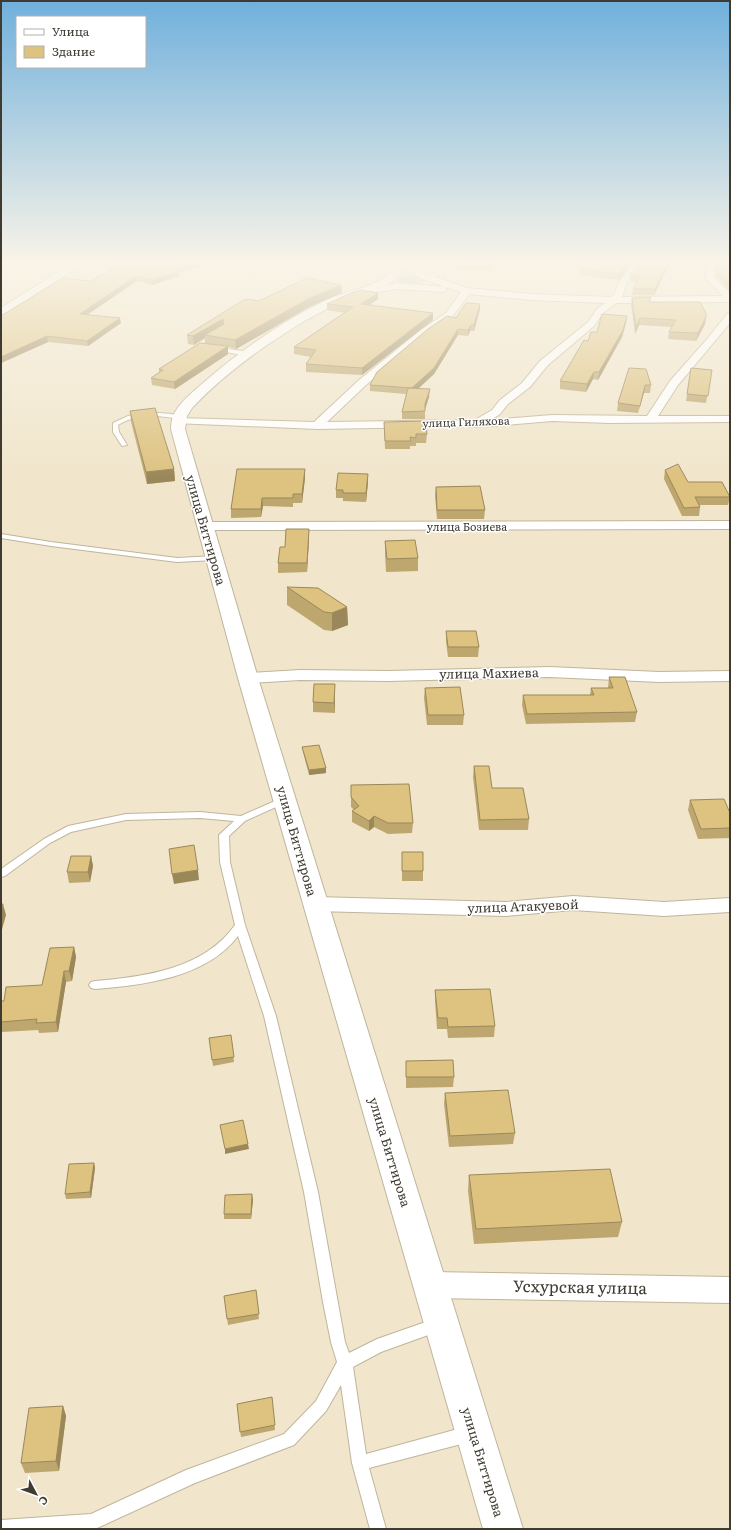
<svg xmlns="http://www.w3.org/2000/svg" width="731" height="1530" viewBox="0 0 731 1530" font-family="Literata,serif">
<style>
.green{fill:#a6d1aa}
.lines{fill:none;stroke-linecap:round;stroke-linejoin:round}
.service-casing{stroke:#bfb59c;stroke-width:2}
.minor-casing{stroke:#bfb59c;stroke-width:2}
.tertiary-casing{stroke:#bfb59c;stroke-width:2}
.service{fill:#fff;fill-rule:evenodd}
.minor{fill:#fff;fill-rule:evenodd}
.tertiary{fill:#fff;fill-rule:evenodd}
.wall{fill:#bea76e}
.shaded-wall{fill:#9b885a}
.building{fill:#ddc280;stroke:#9b885a}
.labels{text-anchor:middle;stroke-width:3;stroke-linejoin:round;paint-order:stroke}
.far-street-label{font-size:11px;fill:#3f3b31;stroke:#fff}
.street-label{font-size:13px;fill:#3f3b31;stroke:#fff}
.near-street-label{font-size:16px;fill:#3f3b31;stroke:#fff}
</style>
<rect width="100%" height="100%" fill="#f1e6cc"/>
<!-- green -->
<path class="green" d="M411,276L422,278L425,281L415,285L397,282L399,278Z"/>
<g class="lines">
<defs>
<path id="service" d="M448,263H453L444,273L428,278L426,277L440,271Z
M216,347L248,352L251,354L248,356L214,350V348Z
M146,412L172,414L183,417L180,419C159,415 137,413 118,425L119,432L127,445L122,446L113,432V423L128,416Z
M1,534L51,542L177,558L215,556L219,558L215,560L177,562L51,546L1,538Z
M284,797L287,798L289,800L287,802L245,821L229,836L230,862L245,925L276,1016L318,1192L345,1342L349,1353L377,1339L437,1318L442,1320L444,1325L442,1330L381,1352L353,1367L366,1454L469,1426L474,1429L477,1434L474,1439L469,1442L369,1468L386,1529H370L352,1463L341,1385L326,1411L294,1445L195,1483L95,1529H1V1520L91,1514L186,1470L284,1434L316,1401L337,1362L331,1342L323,1302L304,1192L264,1016L238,936C206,978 144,985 95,989L91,988L89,985L91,982L95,981C144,977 204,969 235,925L220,862L219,835L234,821L200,818L126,820L71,832L50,843L5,876L1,877V869L44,839L68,826L126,814L200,812L241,816Z"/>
<path id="minor" d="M399,263H409L424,273L467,288L531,294L611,297L614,295L619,282L633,263H642L627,282L622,297L723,296L706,278V270L709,263H717L714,270V277L730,293V302L616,303L603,313L594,326L548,365L530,387L508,404L500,414L491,420L552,415L647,416L670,381L708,338L727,314L730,313V323L678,385L658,416H730V422L610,423L552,421L494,426L317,429L174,423L172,421L178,418L314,422L359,380L421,330L446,313L461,292L446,287V291L443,292L398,289L358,295L353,292L358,289L398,283L445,287L418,277ZM469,294L531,300L605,303L597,309L588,322L540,361L522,383L500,400L492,410L475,420L327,422L367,384L427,334L452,317Z
M730,521V529L205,530L200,529L198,526L200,523L205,522Z
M550,667L659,672L730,671V681L659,682L550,677L388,681L300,680L248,683L242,681L240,678L242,675L248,673L300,670L388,671Z
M573,896L664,902L730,898V912L664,916L573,910L506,916L315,911L308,909L305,904L308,899L315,897L506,902Z
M430,1272L730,1277V1303L430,1298L420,1294L416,1285L420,1276Z"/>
<path id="tertiary" d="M72,263H85L1,316V308Z
M397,263H407C395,290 366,292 341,302C327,308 314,316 301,323C262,347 223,375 192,408L187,416L185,429L258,678L523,1529H483L238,678L171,429C171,423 172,417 175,412C182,400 193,392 203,383C240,351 281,322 326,300C349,289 384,288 397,263Z"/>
</defs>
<!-- service casing -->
<use href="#service" class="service-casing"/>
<!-- minor casing -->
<use href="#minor" class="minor-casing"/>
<!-- tertiary casing -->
<use href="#tertiary" class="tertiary-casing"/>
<!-- service -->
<use href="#service" class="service"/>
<!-- minor -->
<use href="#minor" class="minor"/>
<!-- tertiary -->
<use href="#tertiary" class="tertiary"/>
</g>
<!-- wall -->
<path class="wall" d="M91,263H216L179,272V276L152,285L137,281L88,314L121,323L88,346L48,342L1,363L90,281L110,271L107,266Z
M451,263H496L491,271L451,268Z
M585,263H631L619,280L579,275L580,269Z
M640,263H670L654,295H632L633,289L636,282L630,281V275Z
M730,263V291L716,276V265Z
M342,293L309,307L236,349L228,347V354L175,389L152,385L151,378L159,372V369L205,343V338L194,345L188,344L187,335L259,301Z
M651,297L650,302L706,317L705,324L696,341L668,339L669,332L672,327L639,325L635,334L631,304L632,298Z
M378,299L369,305L433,313V320L362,375L306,372V364L311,357L294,354V347L345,313L327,310V304Z
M480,309L474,331H470L468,336L458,335L434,374L418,389L429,397L425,410V419H402V412L406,394L370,391V385L456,318Z
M627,316L626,323L622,337L598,380L593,379L586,392L560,389V381L588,341L597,332Z
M629,368L651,385L650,393H644L638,413L617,411L618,403Z
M691,368L712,370L706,403L686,401Z
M130,411L174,469L175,481L147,484L131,422Z
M384,422L427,434L426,443H416V446H410V449H385Z
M305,469V478L302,503H293V507L263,506L261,517L231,518V509Z
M665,470L688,482L730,497L728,505H699L700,507L699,516H682L664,479Z
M368,482L366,502L343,501V498H336V490Z
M436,487L485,510L484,519H437L435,496Z
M309,538L307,572L278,573V563L285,547Z
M385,541L418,558V571L386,572L385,554Z
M287,587L347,607L348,625L332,631L324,630L287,605Z
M446,631L479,647L478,657H448L446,641Z
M609,677L637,712L635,722L526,724L522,705L523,695H590L591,688H608Z
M425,688L464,715L463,725H427L424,698Z
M335,694V713L313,712V702Z
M302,747L326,768V773L309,775L303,752Z
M474,766L492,788L529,819L528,830H479L473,777Z
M351,785L413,823L412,833L388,834L374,827L369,831L352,822V811L354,810L351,807Z
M690,800L730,813V838L698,839L688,810Z
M402,852L423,871V881H402Z
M91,856L93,866L90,882L69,883L67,872Z
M74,947L76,957L72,981L66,982L58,1032L39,1033L38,1030L2,1032L1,1028V1001H4L42,985Z
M435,990L495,1026L494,1037L448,1038L447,1029H437L435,1001Z
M231,1035L234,1062L213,1066L209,1038Z
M406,1061L454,1077L453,1087L406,1088Z
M445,1093L515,1133L513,1144L449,1147L444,1104Z
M94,1163L95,1168L91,1198L66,1199L65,1194Z
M469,1175L622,1222L618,1237L474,1244L468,1191Z
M253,1200L251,1219H224V1214Z
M256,1290L259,1319L228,1325L224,1296Z
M272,1397L275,1430L241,1437L237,1404Z
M63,1406L66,1416L59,1471L25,1473L21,1463Z"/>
<!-- shaded-wall -->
<path class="shaded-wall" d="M195,263H216L179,272V276L152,285L151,280L171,269Z
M493,263H496L491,271L492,265Z
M627,263H631L619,280V274Z
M668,263H670L654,295L655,289Z
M136,276L137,281L81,319L80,314Z
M341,285L342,293L309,307L236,349L235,340L308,299Z
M378,293V299L361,311V304Z
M480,304V309L474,331V325Z
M433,313V320L362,375V368Z
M627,316L626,323L622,337L598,380L599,372Z
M706,317L705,324L696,341L698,333Z
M120,318L121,323L88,346L87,341Z
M640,318L639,325L635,334L636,327Z
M223,319L224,328L205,335V338L194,345L193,336Z
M471,325L470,331L468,336V330Z
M458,329V335L434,374L412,394V388Z
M47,336L48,342L1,363V357Z
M228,346V354L175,389L174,382Z
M594,372L593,379L586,392L587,384Z
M645,385L644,393L638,413L640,406Z
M430,389L429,397L424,412L425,404Z
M174,469L175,481L147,484L146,472Z
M305,469V478L302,503V494Z
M368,474V482L366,502V493Z
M262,498L263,506L261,517V509Z
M309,529V538L307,572V563Z
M347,607L348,625L332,631V613Z
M335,684V713L334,703Z
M326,768V773L309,775V770Z
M374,816V827L369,831V821Z
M91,856L93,866L90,882L88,872Z
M198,870L199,880L174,884L172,874Z
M3,904L6,915L1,933V911Z
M74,947L76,957L72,981L69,971Z
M64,971L66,982L58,1032L56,1022Z
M248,1144L249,1149L225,1154V1149Z
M94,1163L95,1168L91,1198L90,1192Z
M252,1194L253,1200L251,1219V1214Z
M63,1406L66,1416L59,1471L56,1461Z"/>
<!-- building -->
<path class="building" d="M108,263H195L171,269L179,271L151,280L136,276L80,314L120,318L87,341L47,336L1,357V316L63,278L90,281L112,270Z
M463,263H493L492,265Z
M585,263H627L619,274L580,269Z
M640,263H668L655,289H633L640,276L630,275Z
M717,263H730V284L716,270V265Z
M307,278L341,285L308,299L235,340L205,335L224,324L223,319L193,336L187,335L242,301L247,299L259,301Z
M361,290L378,293L361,304L433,313L362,368L306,364L316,350L294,347L353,307L327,304L351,293Z
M651,297L649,302H700L706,313V317L698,333L669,332L676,320L640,318L636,327L632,298Z
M466,303L480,304L474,325H471L468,330L458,329L434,368L412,388L370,385L377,372L428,329L447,316L456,318Z
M602,314L627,316L623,330L599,372H594L587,384L560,381L584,340L588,341L591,332H597Z
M200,343L228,346L174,382L151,378L163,370L159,369Z
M629,368L646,369L651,385H645L640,406L618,403Z
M691,368L712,370L708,396L687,394Z
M408,388L430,389L425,404V411L402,412Z
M155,408L174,469L146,472L130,411Z
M426,421L427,434H416V438L410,437L411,441H385L384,422Z
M678,464L688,482H722L730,497H695L700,507L684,508L665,470Z
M237,469H305L302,494H293V498H262L261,509H231Z
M338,473L368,474L366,493H343V490H336Z
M480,486L485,510H437L436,487Z
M286,529H309L307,563H278L280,547H285Z
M415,540L418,558L387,559L385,541Z
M287,587L318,588L347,607L332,613L324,612Z
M446,631H476L479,647H448Z
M609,677H625L637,712L527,714L523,695H594L591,688H613Z
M314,684H335L334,703L313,702Z
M460,687L464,715H428L425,688Z
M319,745L326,768L309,770L302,747Z
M474,766H489L492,788H523L529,819L480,820Z
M409,784L413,823H388L374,816L369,821L352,811L359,806L351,797V785Z
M724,799L730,813V828L701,829L690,800Z
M194,845L198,870L172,874L169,849Z
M402,852H423V871H402Z
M71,856H91L88,872H67Z
M1,904H3L1,911Z
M74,947L69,971H64L56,1022L36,1023L37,1019L1,1022V1001H4L6,987L42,985L50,948Z
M490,989L495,1026L448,1027L447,1018H438L435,990Z
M231,1035L234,1057L212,1060L209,1038Z
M453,1060L454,1077H406V1061Z
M508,1090L515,1133L450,1136L445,1093Z
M243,1120L248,1144L225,1149L220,1125Z
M94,1163L90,1192L65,1194L69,1164Z
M610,1169L622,1222L476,1229L469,1175Z
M252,1194L251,1214H224L225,1195Z
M256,1290L259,1314L227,1319L224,1296Z
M272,1397L275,1425L240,1432L237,1404Z
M63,1406L56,1461L21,1463L29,1408Z"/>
<!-- sky -->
<linearGradient id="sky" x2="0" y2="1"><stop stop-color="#70b0dc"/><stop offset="0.55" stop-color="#f9f4e8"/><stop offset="1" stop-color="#f9f4e8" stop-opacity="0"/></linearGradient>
<rect width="731" height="477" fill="url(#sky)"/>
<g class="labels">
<!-- far-street labels -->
<g class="far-street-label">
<text transform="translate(466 422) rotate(-2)" y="4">улица Гиляхова</text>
<text x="467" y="531">улица Бозиева</text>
</g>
<!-- street labels -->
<g class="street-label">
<text transform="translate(206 530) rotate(74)" y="5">улица Биттирова</text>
<text transform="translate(489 673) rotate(-1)" y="5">улица Махиева</text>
<text transform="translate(297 841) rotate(74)" y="5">улица Биттирова</text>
<text transform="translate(523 906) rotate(-2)" y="5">улица Атакуевой</text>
<text transform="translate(390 1152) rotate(73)" y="5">улица Биттирова</text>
<text transform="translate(483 1462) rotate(73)" y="5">улица Биттирова</text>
</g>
<!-- near-street labels -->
<g class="near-street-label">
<text transform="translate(580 1287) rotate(1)" y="6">Усхурская улица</text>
</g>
</g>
<!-- border -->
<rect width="731" height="1530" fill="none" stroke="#3f3b31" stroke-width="4"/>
<!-- legend -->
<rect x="16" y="16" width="130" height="52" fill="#ffffff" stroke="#b2b1ad"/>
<rect x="24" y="29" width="20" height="6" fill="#ffffff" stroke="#b2b1ad"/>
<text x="52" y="36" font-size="12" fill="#3f3b31">Улица</text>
<rect x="24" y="46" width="20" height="12" fill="#ddc280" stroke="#b2b1ad"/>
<text x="52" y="56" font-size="12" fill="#3f3b31">Здание</text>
<!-- north arrow -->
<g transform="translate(36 1494) rotate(131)" stroke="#ffffff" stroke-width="3" paint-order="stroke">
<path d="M0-3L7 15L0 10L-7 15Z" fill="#3f3b31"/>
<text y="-6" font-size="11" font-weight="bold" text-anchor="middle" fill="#3f3b31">С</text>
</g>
</svg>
